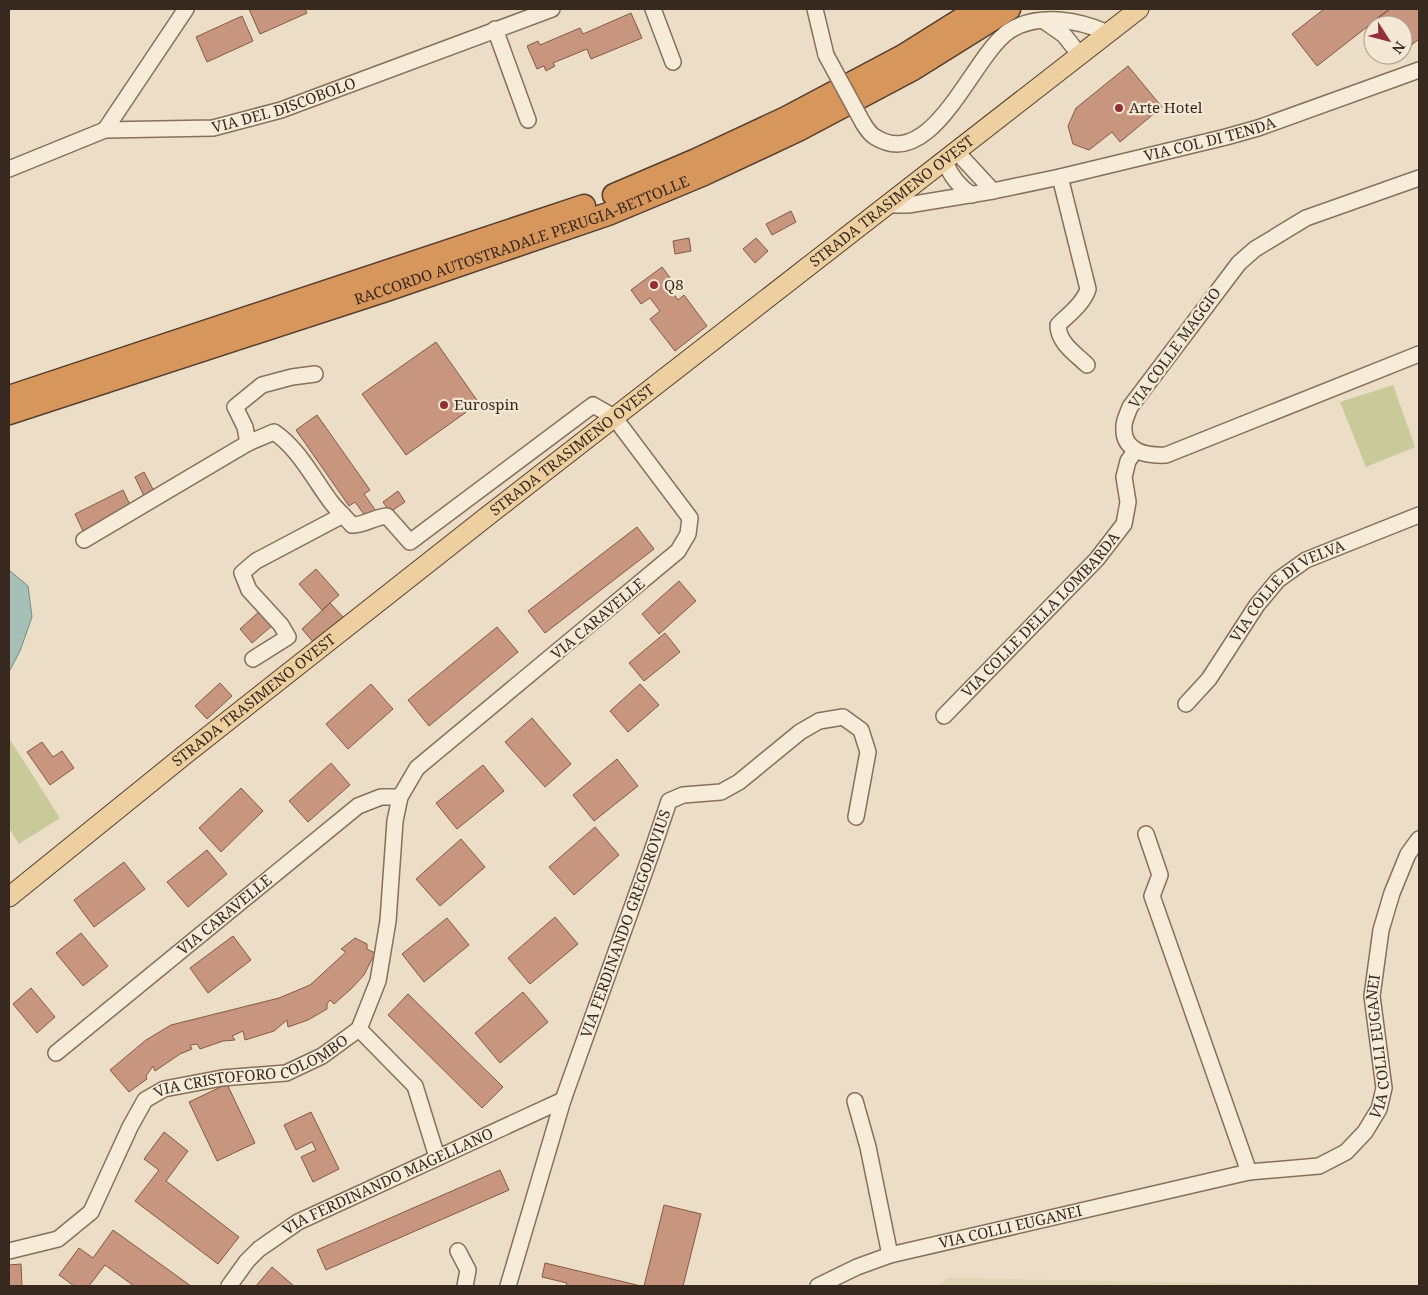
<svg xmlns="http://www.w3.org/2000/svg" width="1428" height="1295" viewBox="0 0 1428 1295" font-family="'Noto Serif',serif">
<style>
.farmland{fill:#e1d6b4}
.green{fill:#c8ca9a}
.water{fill:#a7c0b7;stroke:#6e8e83}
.building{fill:#c8967e;stroke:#855843}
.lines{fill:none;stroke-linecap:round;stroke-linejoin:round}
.minor-casing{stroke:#876f5c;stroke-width:18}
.major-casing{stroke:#553e30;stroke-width:21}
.highway-casing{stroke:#553e30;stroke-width:25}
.minor{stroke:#f7ecd9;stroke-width:15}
.major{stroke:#edcfa0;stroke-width:19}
.highway{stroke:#d7965b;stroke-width:22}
.minor-bridge-casing{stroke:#876f5c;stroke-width:18;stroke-linecap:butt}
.minor-bridge{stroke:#f7ecd9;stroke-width:15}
.poi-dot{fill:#932f38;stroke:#f4e8d5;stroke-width:2}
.labels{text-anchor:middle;stroke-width:4.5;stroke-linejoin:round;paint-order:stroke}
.street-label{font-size:15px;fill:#382920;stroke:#f4e8d5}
.poi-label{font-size:15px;fill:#382920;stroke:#f4e8d5;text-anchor:start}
</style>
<rect width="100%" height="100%" fill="#ecdec6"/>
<!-- farmland -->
<path class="farmland" d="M948,1278L1334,1285L1335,1286H935Z"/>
<!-- green -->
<path class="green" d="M1393,385L1415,447L1366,467L1340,402Z
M9,738L60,818L19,844L9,828Z"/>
<!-- water -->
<path class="water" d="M9,570L28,586L32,617L20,651L9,672Z"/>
<!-- building -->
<path class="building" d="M249,9H305L307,13L260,34Z
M1324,9H1390L1317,66L1292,34Z
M1390,9H1419V39L1403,52V25H1383L1377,18Z
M631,13L642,38L591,59L587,49L553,63L555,66L546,71L544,66L537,69L527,46L538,41L540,45L580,28L583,34Z
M242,16L253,41L207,62L196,37Z
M1128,66L1162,107L1120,142L1112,132L1089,150L1073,144L1068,126L1076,108Z
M791,211L796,222L772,235L766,224Z
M689,238L691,251L675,254L673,241Z
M756,238L768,251L755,263L743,249Z
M662,267L671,279L666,283L678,300L684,295L707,326L675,351L650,319L660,311L650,298L641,304L631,290Z
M436,342L479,403L406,455L362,394Z
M317,415L370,490L364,494L376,511L366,517L355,502L349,506L296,430Z
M144,472L156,495L146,500L135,477Z
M123,490L131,507L83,531L75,514Z
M398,491L405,502L390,512L383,502Z
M637,527L654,549L545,633L528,611Z
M316,569L339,595L322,610L299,584Z
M679,581L696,601L659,634L642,614Z
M330,603L344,618L315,644L302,629Z
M261,610L274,624L252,643L240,629Z
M497,627L518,652L429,726L408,700Z
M665,633L680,652L644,681L629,663Z
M220,683L232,696L207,719L195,706Z
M371,684L393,709L348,749L326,724Z
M640,684L659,705L628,732L610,711Z
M532,718L571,764L545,787L505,742Z
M42,742L53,757L62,751L74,768L50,785L27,752Z
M617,759L638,786L594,821L573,795Z
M331,763L350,785L308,822L289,801Z
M483,765L504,791L457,829L436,803Z
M241,788L263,811L221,852L199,828Z
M595,827L619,855L574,895L549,867Z
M461,839L485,867L440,906L416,879Z
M207,850L227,874L188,907L167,882Z
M124,862L145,889L94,927L74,900Z
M555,917L578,944L530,984L508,958Z
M447,918L469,945L424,982L402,954Z
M81,933L108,966L83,986L56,953Z
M233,936L251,960L208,993L190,968Z
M355,938L367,944V949L375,953L364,975L351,989L334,1004L330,1000L327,1004V1009L308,1020L288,1027L287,1020L274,1031L245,1040L243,1031L232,1036L235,1040L223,1041L200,1049L197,1044L190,1045L192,1049L180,1054L155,1071L153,1066L146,1076L147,1079L129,1092L110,1070L146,1040L171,1025L279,998L310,985L346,952L341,949Z
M31,988L55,1017L37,1033L13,1004Z
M523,992L548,1022L500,1063L475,1033Z
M408,994L503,1087L482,1108L388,1015Z
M227,1084L255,1143L217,1161L189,1102Z
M311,1112L339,1169L313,1182L301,1157L316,1150L312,1142L296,1150L284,1125Z
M164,1132L188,1151L166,1181L239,1237L218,1264L135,1201L159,1170L144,1159Z
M500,1170L509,1190L326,1270L317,1250Z
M664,1205L701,1214L683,1286H644Z
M113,1230L191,1286H134L105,1265L89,1286H74L59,1275L79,1248L93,1258Z
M545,1263L641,1286H566L567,1283L542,1277Z
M21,1264L22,1286H9V1265Z
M272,1267L294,1286H256Z"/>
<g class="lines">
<defs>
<g id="minor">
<path d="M653,9L673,62"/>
<path d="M815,9L826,55"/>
<path d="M1044,21L1064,35L1079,54"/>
<path d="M495,29L528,120"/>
<path d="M863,123C866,128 870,134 875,137C933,173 972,56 1009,31C1038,12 1079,20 1108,33"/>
<path d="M105,130L186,9"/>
<path d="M956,151L993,191"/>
<path d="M945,161C950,175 958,186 972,195"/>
<path id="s1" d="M9,169L105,130L213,128L281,110L552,9"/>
<path d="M1060,177L1088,289C1084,303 1068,315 1058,325C1058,343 1076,354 1087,365"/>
<path d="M1419,178L1306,218L1255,249L1239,263L1130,407C1128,413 1124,420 1124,426C1122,452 1147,456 1166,455L1419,354"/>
<path id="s2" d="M888,205H908L993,191L1060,177L1226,137L1258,128L1419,70"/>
<path d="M315,374L292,377L262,385L235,407L245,427L248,443L274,432C299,449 313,478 331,502C337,510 345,517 352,525C365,525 374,517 387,516L410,542L593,405L614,417L690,518L688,534L678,551L417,768L400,797L395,821L388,921L378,981L359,1029"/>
<path d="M84,540L248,443"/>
<path d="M253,659L288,637L281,625L249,590L242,573L256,561L343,515"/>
<path id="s3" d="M1186,704L1209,679L1257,605L1278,580L1306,560L1419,515"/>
<path id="s4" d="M944,716L1097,559L1124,524L1128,502L1124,477L1128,461L1135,451"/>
<path d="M1146,834L1160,875L1152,896L1249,1172"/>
<path d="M359,1029L415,1086L437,1157"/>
<path id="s5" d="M56,1053L358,806L381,797H400"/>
<path d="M855,1101L868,1147L890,1255"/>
<path id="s6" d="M9,1251L58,1239L91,1212L130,1127L145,1100L164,1089L222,1078L286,1073L322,1056L359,1029"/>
<path d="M458,1251L468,1270L465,1286"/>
<path id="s7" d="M229,1286L247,1261L259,1249L298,1222L563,1100"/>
<path id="s8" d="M508,1286L563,1100L651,854L669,801L683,795L721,792L739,782L800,732L819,721L843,717L861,730L868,752L856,817"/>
<path id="s9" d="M818,1286L857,1267L890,1255L1249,1172L1319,1166L1346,1152L1365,1132L1379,1109L1384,1088L1372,996L1381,930L1392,893L1408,854L1419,839"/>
</g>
<g id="major">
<path id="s10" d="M9,897L182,757L485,518L1139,9"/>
</g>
<g id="highway">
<path d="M614,195L696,160L786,118L903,56L978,9"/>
<path d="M9,397L584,206"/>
<path id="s11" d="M9,413L383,291L608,214L704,174L798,130L913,69L1009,9"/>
</g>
</defs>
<!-- minor casing -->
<use href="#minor" class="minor-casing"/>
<!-- major casing -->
<use href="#major" class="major-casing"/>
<!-- highway casing -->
<use href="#highway" class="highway-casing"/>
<!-- minor -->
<use href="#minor" class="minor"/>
<!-- major -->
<use href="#major" class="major"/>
<!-- highway -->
<use href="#highway" class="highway"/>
<defs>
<path id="minor-bridge" d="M826,55L863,123"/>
</defs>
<!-- minor-bridge casing -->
<use href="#minor-bridge" class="minor-bridge-casing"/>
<!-- minor-bridge -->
<use href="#minor-bridge" class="minor-bridge"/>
</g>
<!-- markers -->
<g class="poi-dot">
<circle cx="1119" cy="108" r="5"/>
<circle cx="654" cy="285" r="5"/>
<circle cx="444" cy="405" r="5"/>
</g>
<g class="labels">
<!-- street labels -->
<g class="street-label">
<text dy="5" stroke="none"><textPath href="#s1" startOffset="286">VIA DEL DISCOBOLO</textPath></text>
<text dy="5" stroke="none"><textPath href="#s2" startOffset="329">VIA COL DI TENDA</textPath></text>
<text dy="5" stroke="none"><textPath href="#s10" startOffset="1124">STRADA TRASIMENO OVEST</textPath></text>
<text dy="5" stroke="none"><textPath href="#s11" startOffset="541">RACCORDO AUTOSTRADALE PERUGIA-BETTOLLE</textPath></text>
<text transform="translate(1175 348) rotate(-54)" y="5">VIA COLLE MAGGIO</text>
<text dy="5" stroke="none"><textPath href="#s10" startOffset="719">STRADA TRASIMENO OVEST</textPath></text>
<text dy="5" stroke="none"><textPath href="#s3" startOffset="155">VIA COLLE DI VELVA</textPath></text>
<text dy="5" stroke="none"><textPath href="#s4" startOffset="140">VIA COLLE DELLA LOMBARDA</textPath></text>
<text transform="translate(598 619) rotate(-40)" y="5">VIA CARAVELLE</text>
<text dy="5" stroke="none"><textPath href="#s10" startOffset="314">STRADA TRASIMENO OVEST</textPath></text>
<text dy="5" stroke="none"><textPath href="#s5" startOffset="218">VIA CARAVELLE</textPath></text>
<text dy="5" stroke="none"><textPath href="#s8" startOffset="381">VIA FERDINANDO GREGOROVIUS</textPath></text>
<text dy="5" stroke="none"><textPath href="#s9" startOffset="665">VIA COLLI EUGANEI</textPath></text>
<text dy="5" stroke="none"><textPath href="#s6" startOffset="331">VIA CRISTOFORO COLOMBO</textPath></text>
<text dy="5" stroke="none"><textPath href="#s7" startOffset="194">VIA FERDINANDO MAGELLANO</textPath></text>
<text dy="5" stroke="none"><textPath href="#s9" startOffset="202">VIA COLLI EUGANEI</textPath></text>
</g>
<!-- poi labels -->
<g class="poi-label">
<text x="1129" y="113">Arte Hotel</text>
<text x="664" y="290">Q8</text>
<text x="454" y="410">Eurospin</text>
</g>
</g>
<!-- border -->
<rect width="1428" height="1295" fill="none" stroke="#382920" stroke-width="20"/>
<!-- north arrow -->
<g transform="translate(1388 40) rotate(126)"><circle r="24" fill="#f4e8d5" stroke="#a99c8d"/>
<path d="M0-4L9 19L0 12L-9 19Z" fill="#932f38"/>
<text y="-8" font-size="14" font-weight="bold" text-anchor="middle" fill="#382920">N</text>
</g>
</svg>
